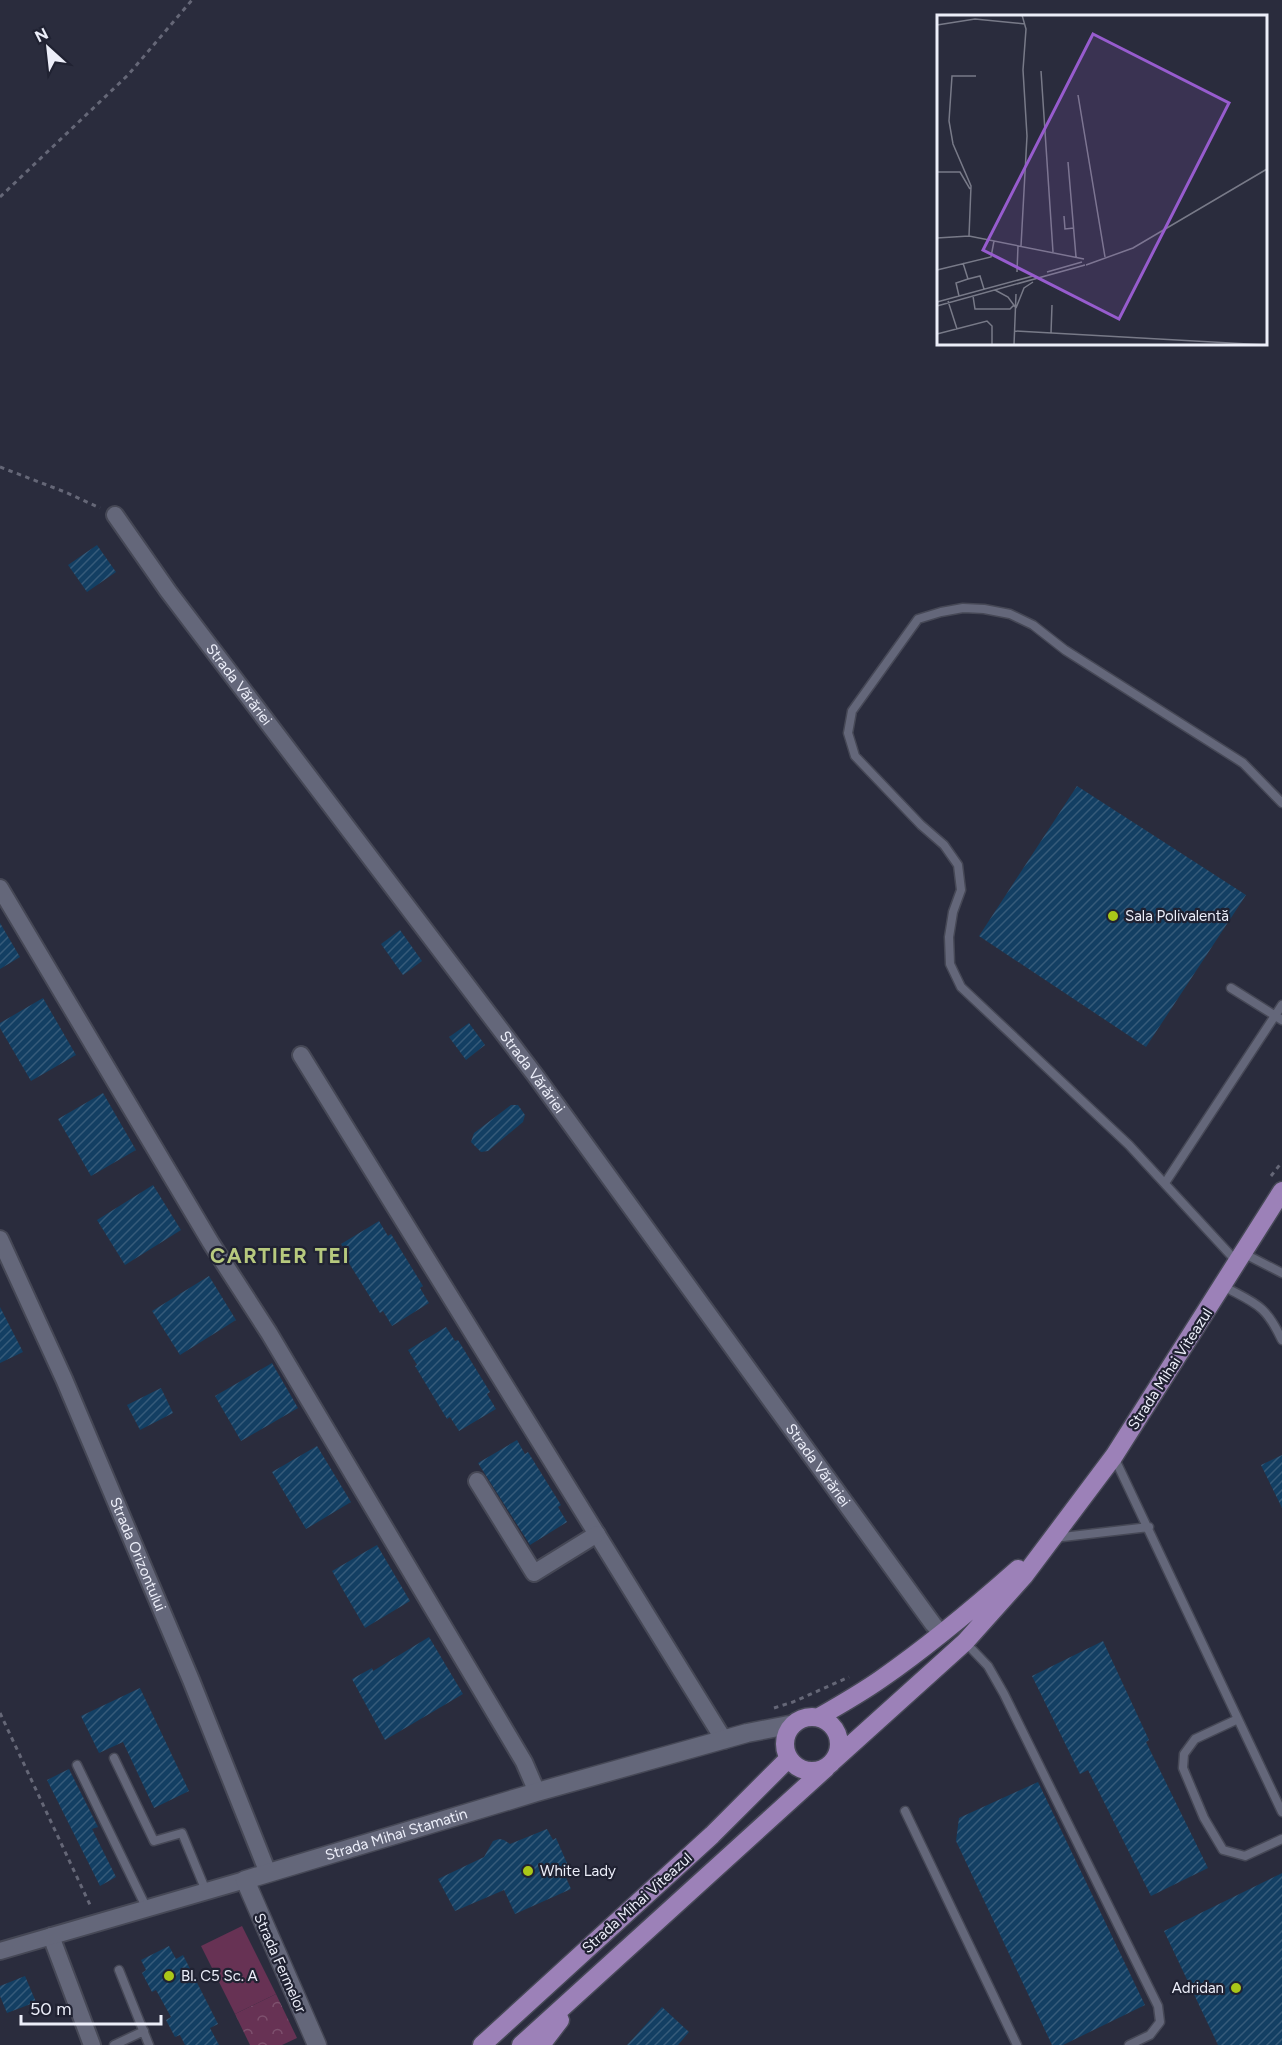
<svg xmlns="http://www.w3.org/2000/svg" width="1282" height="2045" viewBox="0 0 1282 2045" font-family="Figtree,sans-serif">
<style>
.park{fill:url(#park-crowns)}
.pitch{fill:#673254}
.building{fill:url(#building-hatch)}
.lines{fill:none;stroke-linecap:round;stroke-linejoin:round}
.lane-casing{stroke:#464856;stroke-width:11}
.street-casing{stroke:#464856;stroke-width:20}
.secondary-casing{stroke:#464856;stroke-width:21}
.primary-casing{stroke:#464856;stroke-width:21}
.path{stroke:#656777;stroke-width:3;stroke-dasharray:4.5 4.5;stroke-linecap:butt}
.lane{stroke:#64677a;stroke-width:8}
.street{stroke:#64677a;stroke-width:16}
.secondary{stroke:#64677a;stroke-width:18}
.primary{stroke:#9c81b8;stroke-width:18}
.poi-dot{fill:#aac718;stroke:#202232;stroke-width:2}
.labels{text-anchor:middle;stroke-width:4.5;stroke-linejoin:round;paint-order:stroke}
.street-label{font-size:15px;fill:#eceef9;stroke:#202232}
.poi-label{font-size:15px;fill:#eceef9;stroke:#202232;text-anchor:start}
.district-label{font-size:21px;font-weight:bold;letter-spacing:1.5px;fill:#b7c97e;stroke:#202232}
.inset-road{fill:none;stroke:#787a88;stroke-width:1.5}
.view{fill:#975cce;fill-opacity:0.15;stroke:#975cce;stroke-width:3}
.inset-edge{fill:none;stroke:#eceef9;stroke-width:3}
</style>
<defs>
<pattern id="park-crowns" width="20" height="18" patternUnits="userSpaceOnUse" patternTransform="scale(1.5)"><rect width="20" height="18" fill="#673254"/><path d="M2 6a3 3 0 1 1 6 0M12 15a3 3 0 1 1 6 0" fill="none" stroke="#7d506d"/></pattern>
<pattern id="building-hatch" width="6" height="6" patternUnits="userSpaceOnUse" patternTransform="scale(1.5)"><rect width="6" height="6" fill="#133f63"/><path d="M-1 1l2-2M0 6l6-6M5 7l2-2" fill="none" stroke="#365b7a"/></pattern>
</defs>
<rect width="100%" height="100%" fill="#2a2c3d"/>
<!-- park -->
<path class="park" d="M276,1994L297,2038L282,2045H250L235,2014Z"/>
<!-- pitch -->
<path class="pitch" d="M242,1926L276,1994L235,2014L201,1946Z"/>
<!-- building -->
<path class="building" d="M97,545L116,572L87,592L68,565Z
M1077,786L1246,895L1146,1047L979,936Z
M0,923L20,957L0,969Z
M400,930L422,961L403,975L381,944Z
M43,998L76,1055L31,1081L0,1028V1023Z
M469,1023L485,1045L466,1060L449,1037Z
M103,1093L136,1150L91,1176L58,1119Z
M511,1105H518L525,1115L523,1122L488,1151L481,1152L471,1142L474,1133Z
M153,1185L181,1230L125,1265L97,1220Z
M379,1221L388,1236L391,1234L423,1286L420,1288L429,1303L392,1326L383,1311L380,1313L347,1260L350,1259L341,1244Z
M209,1276L236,1320L180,1355L152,1311Z
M0,1307L23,1352L0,1363Z
M446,1327L455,1341L458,1340L490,1392L487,1394L496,1409L459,1431L450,1417L447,1419L415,1366L417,1365L408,1350Z
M272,1363L298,1408L241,1441L215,1396Z
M161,1388L173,1413L140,1430L127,1405Z
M517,1440L525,1454L528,1452L561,1505L558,1507L567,1522L530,1545L478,1463Z
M317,1446L351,1502L306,1529L272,1472Z
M1282,1455V1508L1261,1465Z
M377,1545L410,1601L365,1628L332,1571Z
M429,1637L463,1694L385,1740L352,1679L372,1668L373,1671Z
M1103,1641L1149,1740L1146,1742L1208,1868L1151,1896L1088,1770L1080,1774L1032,1676Z
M140,1688L189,1791L154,1808L123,1742L99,1753L81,1716Z
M69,1769L98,1827L92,1829L116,1877L100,1886L47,1780Z
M1038,1782L1145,2005L1063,2045H1052L956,1841L959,1818Z
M547,1829L553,1840L556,1838L570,1870L564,1873L571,1889L515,1914L504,1890L455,1911L438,1879L484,1857L493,1841L499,1839L504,1840L510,1844Z
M1282,1873V2045H1218L1164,1931Z
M169,1946L176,1959L183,1955L218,2024L210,2028L219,2045H185L180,2035L175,2037L166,2020L171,2017L156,1990L152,1992L142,1973L146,1970L141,1960Z
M25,1976L36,2002L7,2013L0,1996V1986Z
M662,2007L689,2032L678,2045H627Z"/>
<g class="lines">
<defs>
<path id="lane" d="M1231,988L1282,1020
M1165,1183L1282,1005
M1243,1253L1282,1273
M1237,1262L1129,1145L961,987L950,964L949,937L953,912L961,890L958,865L944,845L921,825L855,756L848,733L852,711L918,619L941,612L963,608L984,609L1010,614L1033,625L1065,650L1243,763L1282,803
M1223,1286C1256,1304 1265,1304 1282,1340
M1114,1457L1282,1812
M1054,1538L1149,1527
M965,1642L988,1666L1004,1694L1158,2006L1160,2022L1150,2035L1129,2045
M1238,1719L1195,1739L1184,1754L1183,1768L1204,1818L1223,1850L1245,1856L1282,1839
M114,1758L154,1841L182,1833L206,1891
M77,1765L147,1909
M905,1811L1017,2045
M119,1970L149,2045
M114,2045L144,2031"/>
<g id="street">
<path id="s1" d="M115,515L168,591L535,1075L933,1624L942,1634"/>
<path d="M0,888L211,1243L269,1333L524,1762L537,1792"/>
<path d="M301,1055L724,1740"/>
<path id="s2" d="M0,1239L64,1379L191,1680L268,1873"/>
<path d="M477,1481L534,1573L597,1534"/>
<path d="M51,1936L92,2045"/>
<path d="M0,1951L245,1880"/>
</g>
<g id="secondary">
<path id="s3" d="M317,2045L245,1880L537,1792L747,1733L794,1724"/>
</g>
<path id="primary" d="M785 1744a27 27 0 1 1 54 0a27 27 0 1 1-54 0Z
M819,1717C840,1705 861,1693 881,1679C930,1645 974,1608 1018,1569
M833,1761L965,1642L1024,1576L1114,1456L1282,1191
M482,2045L712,1835L789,1758
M521,2045L826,1768
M541,2045L560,2020"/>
</defs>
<!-- lane casing -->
<use href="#lane" class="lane-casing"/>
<!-- street casing -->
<use href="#street" class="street-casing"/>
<!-- secondary casing -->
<use href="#secondary" class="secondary-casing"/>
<!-- primary casing -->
<use href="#primary" class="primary-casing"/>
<!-- path -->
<path class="path" d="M0,197L128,75L192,0
M0,467L65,492L100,508
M1271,1176L1282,1162
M774,1708L793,1702L849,1677
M0,1713L91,1907"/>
<!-- lane -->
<use href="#lane" class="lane"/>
<!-- street -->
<use href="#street" class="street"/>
<!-- secondary -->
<use href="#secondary" class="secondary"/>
<!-- primary -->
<use href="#primary" class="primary"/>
</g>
<!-- markers -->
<g class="poi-dot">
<circle cx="1113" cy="916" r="6"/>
<circle cx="528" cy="1871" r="6"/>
<circle cx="169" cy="1976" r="6"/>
<circle cx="1236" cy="1988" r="6"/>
</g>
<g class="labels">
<!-- street labels -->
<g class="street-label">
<text dy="5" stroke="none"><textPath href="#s1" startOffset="210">Strada Vărăriei</textPath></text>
<text dy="5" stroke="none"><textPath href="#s1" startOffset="696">Strada Vărăriei</textPath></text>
<text transform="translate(1170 1369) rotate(-57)" y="5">Strada Mihai Viteazul</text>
<text dy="5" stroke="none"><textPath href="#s1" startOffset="1182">Strada Vărăriei</textPath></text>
<text dy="5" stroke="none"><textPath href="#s2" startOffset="344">Strada Orizontului</textPath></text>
<text dy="5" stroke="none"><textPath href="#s3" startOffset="338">Strada Mihai Stamatin</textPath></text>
<text transform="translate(637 1903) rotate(-42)" y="5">Strada Mihai Viteazul</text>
<text transform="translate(280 1963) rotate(66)" y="5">Strada Fermelor</text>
</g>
<!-- poi labels -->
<g class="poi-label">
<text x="1125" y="921">Sala Polivalentă</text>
<text x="540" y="1876">White Lady</text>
<text x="181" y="1981">Bl. C5 Sc. A</text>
<text x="1224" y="1993" text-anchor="end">Adridan</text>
</g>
<!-- district labels -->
<g class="district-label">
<text x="280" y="1263">CARTIER TEI</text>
</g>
</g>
<!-- overview -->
<g transform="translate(937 15)">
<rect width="330" height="330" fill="#2a2c3d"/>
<path class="inset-road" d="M0,10L38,4L88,9M104,56L116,237M141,80L168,242M131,147L139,242M0,157H23L33,174M127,201L128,214L137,213M32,221L34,171L16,129L12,106L15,61H39M0,223L32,221L147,244M84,231L90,121L86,55L89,14L85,0M149,250L196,233L330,154M0,255L54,242L57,226M80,257L81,231M110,257L145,247M31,264L43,261L47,274M58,275L71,282L79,293M22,281L19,268L31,264L26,248M36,281L38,294H73L77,290M11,286L20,314M0,287L96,261M0,291L148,250M79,293L87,273L96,267M77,316L329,330M114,318L115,290M0,319L50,306L55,311V330M77,330L79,279"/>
<path class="view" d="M156,19L292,88L182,304L46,235Z"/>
<rect width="330" height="330" class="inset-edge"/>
</g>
<!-- north arrow -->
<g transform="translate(48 48) rotate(333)" stroke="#202232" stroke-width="4.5" paint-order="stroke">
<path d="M0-4.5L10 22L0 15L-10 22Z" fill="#eceef9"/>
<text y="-9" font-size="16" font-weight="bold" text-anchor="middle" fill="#eceef9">N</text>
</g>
<!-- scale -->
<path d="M21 2015v9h140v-9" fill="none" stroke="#eceef9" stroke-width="3"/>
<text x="30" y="2015" font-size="18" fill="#eceef9" stroke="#202232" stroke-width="4.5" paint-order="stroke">50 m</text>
</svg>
